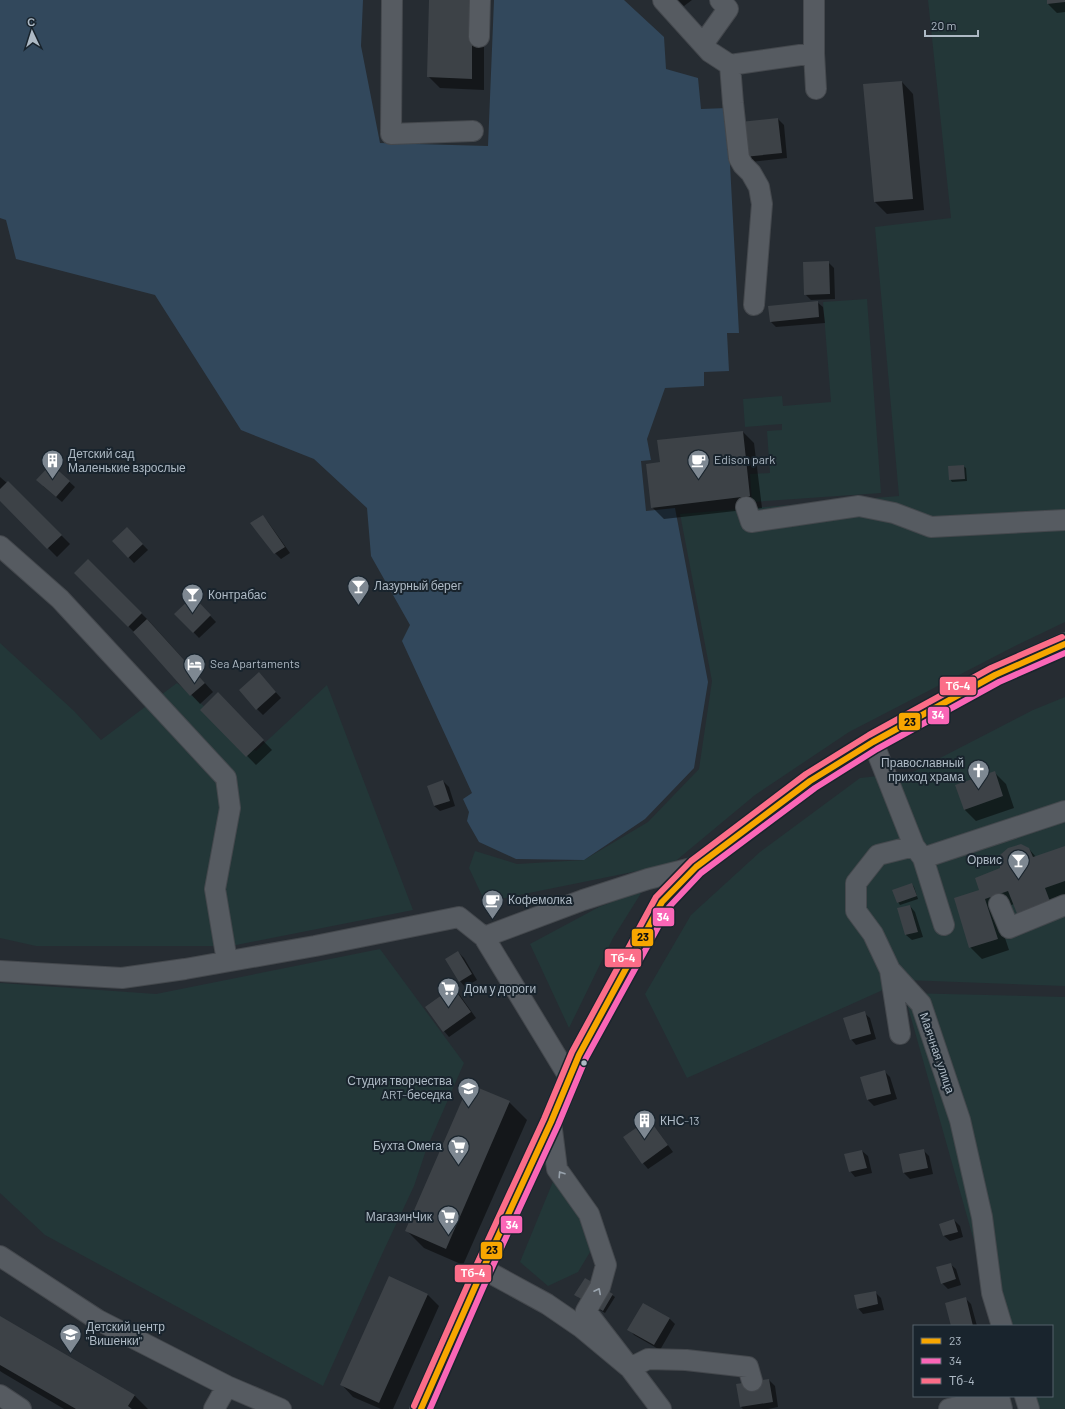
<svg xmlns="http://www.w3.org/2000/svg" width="1065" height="1409" viewBox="0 0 1065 1409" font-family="Barlow,sans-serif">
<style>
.green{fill:#233738}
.water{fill:#32485c}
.shadow{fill:#0007}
.building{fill:#3d4247}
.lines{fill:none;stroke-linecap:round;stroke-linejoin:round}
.minor-casing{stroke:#44484d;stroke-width:22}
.major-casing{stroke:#43494f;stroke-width:24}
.minor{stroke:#565b61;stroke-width:20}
.major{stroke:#585d63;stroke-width:22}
.bus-1-casing{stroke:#19242d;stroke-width:9}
.bus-2-casing{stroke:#19242d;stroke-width:9}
.bus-3-casing{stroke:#19242d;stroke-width:9}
.bus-1{stroke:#f7a600;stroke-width:6}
.bus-2{stroke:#fa66b7;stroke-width:6}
.bus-3{stroke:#fb6d88;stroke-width:6}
.oneway{stroke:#98a2ac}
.bus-dot{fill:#aebac5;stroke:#19242d;stroke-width:1.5}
.labels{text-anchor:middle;stroke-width:4;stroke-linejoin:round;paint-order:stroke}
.poi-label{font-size:12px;fill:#aebac5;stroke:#19242d;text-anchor:start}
.street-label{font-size:12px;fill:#aebac5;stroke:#19242d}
.line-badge{stroke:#19242d;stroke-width:1.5}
.badge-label{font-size:11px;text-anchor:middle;font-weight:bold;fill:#fff}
.pale-badge-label{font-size:11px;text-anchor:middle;font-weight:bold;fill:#111}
</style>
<rect width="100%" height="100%" fill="#262c32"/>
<!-- green -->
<path class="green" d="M928,0H1065V622L1015,646L849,732L755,795L672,864L485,902L469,868L475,851L517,864L584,860L648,822L699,769L712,681L680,514L899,496L875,227L951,218Z
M867,299L881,493L752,502L750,474L770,473L767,431L782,430V424L745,427L743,399L782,396L783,406L831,402L823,302Z
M0,643L74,711L101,740L177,683L256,751L327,685L413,910L231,946H36L0,938Z
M1065,697V986L905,980L687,1078L645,994L691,915L760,852L860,778L913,772L1033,710Z
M643,890L613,938L569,1028L530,944L599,907Z
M380,949L464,1063L426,1150L414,1186L383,1252L323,1386L45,1235L0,1193V983L156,994Z
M904,993L1065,997V1409H1022L1018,1396H1052V1326H998Z
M554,1179L584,1217L593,1247L578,1272L548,1286L520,1262Z"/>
<!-- water -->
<path class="water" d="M0,0H363L361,46L380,143L488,146L494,0H624L664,37L666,69L698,78L701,109L727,108L739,333H727L729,371L704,372V386L665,388L647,439L651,460L641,461L646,511L675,508L708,682L694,768L645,819L584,860L516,859L479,842L467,821L469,812L463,799L472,793L402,641L410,625L371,556L367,508L314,459L241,430L155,295L16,259L6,220L0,218Z"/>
<!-- shadow -->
<path class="shadow" d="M430,0H484V90L440,88L428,76Z
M678,0H692L684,6Z
M1048,0H1065V12L1057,13L1048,4Z
M902,82L913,94L924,210L887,214L875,202Z
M778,119L784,125L787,158L751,162L745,156Z
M828,262L834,268L835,299L811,300L805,294Z
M817,302L823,307L825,323L776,327L771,322Z
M743,432L754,443L762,508L664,519L652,507L661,463Z
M51,465L75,487L62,502L43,486Z
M963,466L966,468L967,481L952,482L950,479Z
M0,477L7,483L8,482L70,544L57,557L0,500Z
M263,516L268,522L290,553L281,559L275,553Z
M127,528L148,550L134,563L113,541Z
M88,560L150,622L213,692L200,704L134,632L75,573Z
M193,598L216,622L199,638L176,614Z
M264,679L281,698L263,715L257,709Z
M227,703L272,750L256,765L202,710Z
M994,772L1006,784L1014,808L976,821L964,809Z
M443,781L449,787L455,806L440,811L434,806Z
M1065,847V897L1062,916L1014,904L996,911L1009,950L982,959L970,947L981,890L1001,869L1029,849L1036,857Z
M912,884L914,887L918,899L900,905L898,902Z
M910,906L915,912L923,937L912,940L906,935Z
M458,952L464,958L477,980L465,987L460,981Z
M453,989L459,994L476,1018L449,1037L444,1031Z
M864,1013L870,1018L876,1039L856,1045L851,1039Z
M884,1071L890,1077L897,1099L874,1106L868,1100L861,1077Z
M509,1102L527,1120L463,1265L424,1248L407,1231Z
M649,1120L654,1126L673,1152L648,1169L643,1163Z
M923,1150L929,1156L933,1174L910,1179L904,1173L900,1155Z
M862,1151L868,1156L872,1173L855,1177L850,1171Z
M954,1220L960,1226L963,1237L950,1241L944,1236Z
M950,1264L956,1269L961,1285L948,1289L942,1283Z
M875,1292L881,1298L884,1310L863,1314L858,1308Z
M427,1294L439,1306L393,1409H381L353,1397L342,1385Z
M612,1295L615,1297L605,1313L578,1297Z
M966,1299L971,1304L977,1326H952Z
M0,1317L135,1396L148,1409H64L3,1373L0,1371Z
M669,1318L675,1324L660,1350L634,1335L629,1329Z
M769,1380L775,1386L778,1407L768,1409H743L741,1407Z"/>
<!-- building -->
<path class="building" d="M429,0H472V79L427,77Z
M1047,0H1065V2L1047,4Z
M902,81L913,199L874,202L863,84Z
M778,118L782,153L744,157L740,122Z
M829,261L830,294L804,295L803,262Z
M818,301L819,317L770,322L768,306Z
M743,431L750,496L651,508L646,464L660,462L657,440Z
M51,464L70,481L56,497L36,480Z
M964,465L965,479L949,480L948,466Z
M8,481L62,535L47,549L0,501V489Z
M263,515L285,547L274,554L250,523Z
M127,527L143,544L128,558L112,541Z
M88,559L142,613L128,627L74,573Z
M193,596L211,615L193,633L174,614Z
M147,619L205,683L190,696L133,632Z
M259,672L276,692L256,710L239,690Z
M218,692L264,740L246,757L200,710Z
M995,771L1003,796L964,810L955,785Z
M443,780L450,801L434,806L427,786Z
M1021,844L1029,848L1033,857L1065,846V881L1045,888L1051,904L1018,916L1008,891L985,899L998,939L969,948L954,898L979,890L975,878L1000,868V855L1008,848Z
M912,883L917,896L897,903L892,890Z
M910,905L918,932L905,935L897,908Z
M458,951L472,974L459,982L445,959Z
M453,987L471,1012L443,1032L425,1007Z
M865,1011L871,1034L850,1040L843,1018Z
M885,1070L891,1094L867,1100L860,1077Z
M469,1084L510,1101L446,1249L405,1231Z
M649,1119L668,1145L642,1164L623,1137Z
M924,1149L928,1168L903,1173L899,1154Z
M862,1150L867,1168L849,1172L844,1154Z
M954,1219L958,1232L943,1236L939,1224Z
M951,1263L956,1279L941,1284L936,1267Z
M389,1276L428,1294L379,1403L340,1385Z
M585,1278L613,1294L603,1311L574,1295Z
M876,1291L878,1304L857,1309L854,1295Z
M966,1297L973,1326H951L945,1303Z
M643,1303L670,1318L654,1345L627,1330Z
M0,1316L135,1395L128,1406L132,1409H76L0,1365Z
M769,1379L773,1402L740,1407L736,1384Z"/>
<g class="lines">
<defs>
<path id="minor" d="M392,0L391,134L473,131
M663,0L710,52L730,65L814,53
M814,0V53L816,89
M479,37L480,0
M703,44L728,9L720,0
M730,65L733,103L739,158L743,165L751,173L759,187L762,204L754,305
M746,507L751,522L859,506L894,513L931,527L1065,520
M0,546L60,599L226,778L230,808L215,889L227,961
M873,742L914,846L923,858L944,925
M914,846L878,855L856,883V911L873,934L890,970L921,1004L960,1120L982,1217L992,1293L1002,1326
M923,858L1065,811
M999,904L1009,928L1065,905
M484,937L569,1077
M890,970L900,1034
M0,971L122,978L185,969L315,946L459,917L484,937L583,900L648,879L696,867
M551,1122L557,1169L589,1214L606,1265L600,1287L586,1311L630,1368L648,1359L686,1360L748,1367L752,1381
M0,1256L98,1320L227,1386L281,1409
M483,1269L547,1304L582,1328L630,1368L661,1409
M0,1395L21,1409
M1025,1396L1029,1409
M214,1409L227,1386
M949,1409L999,1397L1002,1409"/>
<path id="major" d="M421,1409L483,1269L551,1122L579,1055L662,902L696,867L810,781L873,742L995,675L1065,644"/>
</defs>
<!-- minor casing -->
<use href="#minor" class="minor-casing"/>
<!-- major casing -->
<use href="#major" class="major-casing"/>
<!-- minor -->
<use href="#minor" class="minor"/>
<!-- major -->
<use href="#major" class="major"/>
<defs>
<path id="bus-1" d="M421,1409L483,1269L551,1122L579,1055L662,902L696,867L810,781L873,742L995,675L1065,644"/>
<path id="bus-2" d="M430,1409L490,1272L558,1125L586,1058L669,907L701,873L815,788L877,749L999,682L1065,653"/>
<path id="bus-3" d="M414,1406L476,1266L544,1119L572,1052L656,897L691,861L806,774L869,735L991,668L1062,637"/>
</defs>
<!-- bus-1 casing -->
<use href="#bus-1" class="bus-1-casing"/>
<!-- bus-2 casing -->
<use href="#bus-2" class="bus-2-casing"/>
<!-- bus-3 casing -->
<use href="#bus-3" class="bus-3-casing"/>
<!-- bus-1 -->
<use href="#bus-1" class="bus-1"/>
<!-- bus-2 -->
<use href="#bus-2" class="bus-2"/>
<!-- bus-3 -->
<use href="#bus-3" class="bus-3"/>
</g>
<!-- one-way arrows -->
<defs><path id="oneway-chevron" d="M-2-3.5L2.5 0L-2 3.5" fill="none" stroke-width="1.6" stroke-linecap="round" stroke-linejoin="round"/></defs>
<g class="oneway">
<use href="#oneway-chevron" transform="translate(561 1174) rotate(-123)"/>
<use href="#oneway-chevron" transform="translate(598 1291) rotate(-63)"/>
</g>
<!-- icons -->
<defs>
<symbol id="cafe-pin" viewBox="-11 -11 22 30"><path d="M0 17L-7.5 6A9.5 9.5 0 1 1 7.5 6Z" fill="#7e8892" stroke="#19242d"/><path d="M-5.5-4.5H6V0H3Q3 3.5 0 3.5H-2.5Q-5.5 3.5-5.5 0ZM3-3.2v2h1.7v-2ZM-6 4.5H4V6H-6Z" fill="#fff"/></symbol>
<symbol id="building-pin" viewBox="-11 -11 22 30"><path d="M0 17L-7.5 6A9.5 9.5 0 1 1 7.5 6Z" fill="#7e8892" stroke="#19242d"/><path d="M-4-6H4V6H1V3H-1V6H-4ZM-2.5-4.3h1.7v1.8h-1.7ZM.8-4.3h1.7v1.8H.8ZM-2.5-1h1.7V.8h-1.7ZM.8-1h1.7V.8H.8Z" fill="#fff"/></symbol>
<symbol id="bar-pin" viewBox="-11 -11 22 30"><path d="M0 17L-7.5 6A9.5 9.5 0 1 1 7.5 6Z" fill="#7e8892" stroke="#19242d"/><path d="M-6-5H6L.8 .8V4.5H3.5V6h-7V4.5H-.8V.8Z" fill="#fff"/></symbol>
<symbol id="hotel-pin" viewBox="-11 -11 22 30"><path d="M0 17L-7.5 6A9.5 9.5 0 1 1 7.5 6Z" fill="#7e8892" stroke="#19242d"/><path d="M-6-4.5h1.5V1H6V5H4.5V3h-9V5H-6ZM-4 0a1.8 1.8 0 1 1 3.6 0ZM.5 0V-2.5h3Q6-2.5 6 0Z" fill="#fff"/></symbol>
<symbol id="church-pin" viewBox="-11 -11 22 30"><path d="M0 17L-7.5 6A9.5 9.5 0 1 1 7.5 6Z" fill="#7e8892" stroke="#19242d"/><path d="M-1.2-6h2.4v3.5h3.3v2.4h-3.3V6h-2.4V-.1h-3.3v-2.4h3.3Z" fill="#fff"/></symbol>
<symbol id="supermarket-pin" viewBox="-11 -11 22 30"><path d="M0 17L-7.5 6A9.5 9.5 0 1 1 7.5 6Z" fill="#7e8892" stroke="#19242d"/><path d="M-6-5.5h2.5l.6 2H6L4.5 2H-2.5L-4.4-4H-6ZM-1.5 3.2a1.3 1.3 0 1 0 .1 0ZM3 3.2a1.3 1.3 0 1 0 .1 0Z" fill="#fff"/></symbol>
<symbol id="school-pin" viewBox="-11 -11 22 30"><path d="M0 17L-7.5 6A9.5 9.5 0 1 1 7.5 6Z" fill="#7e8892" stroke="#19242d"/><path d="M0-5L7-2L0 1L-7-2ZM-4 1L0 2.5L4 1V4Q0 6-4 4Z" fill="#fff"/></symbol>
</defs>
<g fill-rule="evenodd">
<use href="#cafe-pin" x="686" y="448" width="25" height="34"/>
<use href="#building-pin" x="40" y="448" width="25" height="34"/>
<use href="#bar-pin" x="346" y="574" width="25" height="34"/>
<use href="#bar-pin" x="180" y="582" width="25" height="34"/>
<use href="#hotel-pin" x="182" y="652" width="25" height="34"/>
<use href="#church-pin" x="966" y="758" width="25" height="34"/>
<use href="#bar-pin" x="1006" y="848" width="25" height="34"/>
<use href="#cafe-pin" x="480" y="888" width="25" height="34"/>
<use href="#supermarket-pin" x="436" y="976" width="25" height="34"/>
<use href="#school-pin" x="456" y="1076" width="25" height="34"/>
<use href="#building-pin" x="632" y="1108" width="25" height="34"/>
<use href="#supermarket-pin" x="446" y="1134" width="25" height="34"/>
<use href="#supermarket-pin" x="436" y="1204" width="25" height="34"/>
<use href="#school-pin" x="58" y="1322" width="25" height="34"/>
</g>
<!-- markers -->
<circle class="bus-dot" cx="584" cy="1063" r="3.5"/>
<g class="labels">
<!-- poi labels -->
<g class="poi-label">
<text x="68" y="458">Детский сад<tspan x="68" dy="14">Маленькие взрослые</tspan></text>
<text x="714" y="464">Edison park</text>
<text x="374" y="590">Лазурный берег</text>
<text x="208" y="599">Контрабас</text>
<text x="210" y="668">Sea Apartaments</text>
<text x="964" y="767" text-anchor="end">Православный<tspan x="964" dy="14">приход храма</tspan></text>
<text x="1002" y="864" text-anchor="end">Орвис</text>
<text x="508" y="904">Кофемолка</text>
<text x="464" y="993">Дом у дороги</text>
<text x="452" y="1085" text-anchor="end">Студия творчества<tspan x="452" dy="14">ART-беседка</tspan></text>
<text x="660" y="1125">КНС-13</text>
<text x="442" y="1150" text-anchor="end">Бухта Омега</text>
<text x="432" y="1221" text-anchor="end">МагазинЧик</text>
<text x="86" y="1331">Детский центр<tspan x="86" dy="14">"Вишенки"</tspan></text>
</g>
<!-- street labels -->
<g class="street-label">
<text transform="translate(937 1053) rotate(71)" y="4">Маячная улица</text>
</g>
</g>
<g class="line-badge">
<rect x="939" y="676" width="38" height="20" rx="4" fill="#fb6d88"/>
<rect x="927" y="706" width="23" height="19" rx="4" fill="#fa66b7"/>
<rect x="898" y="712" width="23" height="19" rx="4" fill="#f7a600"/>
<rect x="652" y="907" width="23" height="20" rx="4" fill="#fa66b7"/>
<rect x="631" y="928" width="23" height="19" rx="4" fill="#f7a600"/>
<rect x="604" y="948" width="38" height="20" rx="4" fill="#fb6d88"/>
<rect x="500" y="1215" width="23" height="19" rx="4" fill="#fa66b7"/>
<rect x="480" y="1241" width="23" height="19" rx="4" fill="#f7a600"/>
<rect x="454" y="1264" width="38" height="19" rx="4" fill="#fb6d88"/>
</g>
<g class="badge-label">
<text x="958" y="690">Тб-4</text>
<text x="938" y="719">34</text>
<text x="663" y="921">34</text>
<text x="623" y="962">Тб-4</text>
<text x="512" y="1229">34</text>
<text x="473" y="1277">Тб-4</text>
</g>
<g class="pale-badge-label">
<text x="910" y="726">23</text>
<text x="643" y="941">23</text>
<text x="492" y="1254">23</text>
</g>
<!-- legend -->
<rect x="913" y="1325" width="140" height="72" fill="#19242d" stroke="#55606a"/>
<rect x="921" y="1338" width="20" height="6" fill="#f7a600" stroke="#55606a"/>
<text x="949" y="1345" font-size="12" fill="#aebac5">23</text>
<rect x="921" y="1358" width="20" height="6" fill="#fa66b7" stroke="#55606a"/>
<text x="949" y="1365" font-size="12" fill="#aebac5">34</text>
<rect x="921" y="1378" width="20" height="6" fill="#fb6d88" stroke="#55606a"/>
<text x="949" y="1385" font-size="12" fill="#aebac5">Тб-4</text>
<!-- north arrow -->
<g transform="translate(32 32) rotate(356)" stroke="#19242d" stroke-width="3" paint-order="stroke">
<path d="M0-3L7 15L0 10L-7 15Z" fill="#aebac5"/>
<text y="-6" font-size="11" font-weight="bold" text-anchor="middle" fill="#aebac5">С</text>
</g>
<!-- scale -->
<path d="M925 30v6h53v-6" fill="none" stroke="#aebac5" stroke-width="2"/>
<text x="931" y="30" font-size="12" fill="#aebac5" stroke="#19242d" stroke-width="3" paint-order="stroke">20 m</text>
</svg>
